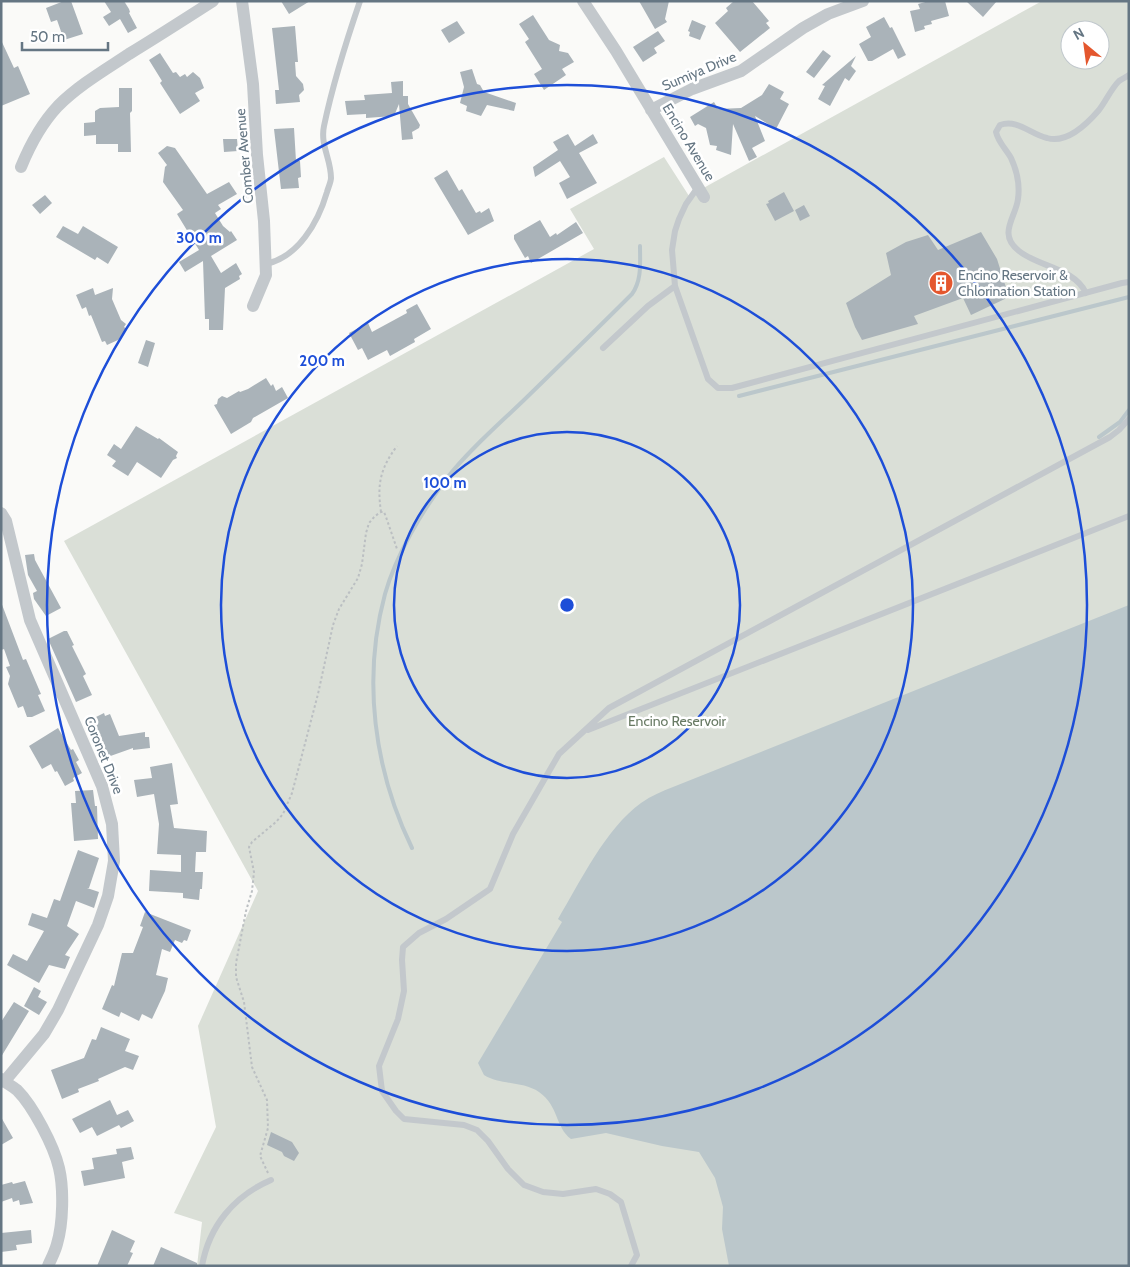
<svg xmlns="http://www.w3.org/2000/svg" width="1130" height="1267" viewBox="0 0 1130 1267" font-family="Cabin,sans-serif">
<style>
.green{fill:#dadfd7;fill-rule:evenodd}
.water{fill:#bbc7cb}
.lines{fill:none;stroke-linecap:round;stroke-linejoin:round}
.stream{stroke:#bbc7cb;stroke-width:4}
.building{fill:#aab3b9}
.path{stroke:#bbbfc2;stroke-width:2;stroke-dasharray:2.5 2.5;stroke-linecap:butt}
.lane{stroke:#c3c8cc;stroke-width:6}
.street{stroke:#c3c8cc;stroke-width:12}
.ring{fill:none;stroke:#1d4ed8;stroke-width:2.5}
.labels{text-anchor:middle;stroke-width:5;stroke-linejoin:round;paint-order:stroke}
.street-label{font-size:14px;fill:#657683;stroke:#fff}
.poi-label{font-size:14px;fill:#657683;stroke:#fff;text-anchor:start}
.park-label{font-size:14px;fill:#687a64;stroke:#fff}
.centre{fill:#1d4ed8;stroke:#fff;stroke-width:2.5}
.ring-label{font-size:15px;text-anchor:middle;font-weight:bold;fill:#1d4ed8;stroke:#fff;stroke-width:5;stroke-linejoin:round;paint-order:stroke}
</style>
<rect width="100%" height="100%" fill="#fafaf8"/>
<!-- green -->
<path class="green" d="M1042,1H1129V1266H197L202,1222L174,1213L216,1127L198,1026L258,891L64,541L594,249L570,209L664,157L689,196ZM1070,30H1100V60H1070Z"/>
<!-- water -->
<path class="water" d="M1129,605V1266H729L722,1229L723,1207L715,1178L699,1152L662,1146L606,1133L571,1139C555,1127 559,1106 539,1092C523,1081 500,1085 484,1075L478,1063L562,922L558,919C580,882 606,828 641,803C651,796 662,791 673,787Z"/>
<g class="lines">
<!-- stream -->
<path class="stream" d="M739,396L1129,297
M1099,437L1120,422L1129,410
M412,848C374,770 362,679 385,594C396,555 422,511 447,478C469,450 498,425 524,400C560,365 596,330 632,294C642,280 640,263 640,246"/>
</g>
<!-- building -->
<path class="building" d="M64,1H71L83,34L64,40L57,20L51,22L46,8Z
M104,1H124L129,9L130,12L129,13L137,28L128,33L120,19L109,26L103,17L111,12Z
M281,1H310L289,14Z
M639,1H669L665,19L667,22L655,29Z
M734,1H752L769,21L766,23L770,28L740,52L715,23L728,11L726,8Z
M929,1H945L949,16L931,21L932,24L924,26L925,29L915,32L910,11L920,9L918,4Z
M966,1H997L983,17Z
M533,15L549,40L560,45L559,51L568,53L574,62L562,69L566,75L544,90L534,74L542,69L525,42L529,39L519,24Z
M884,17L890,28L892,27L906,55L898,59L893,49L872,61H868L859,44L871,37L866,27Z
M692,20L706,26L700,40L689,36L690,32L688,31Z
M457,21L465,33L449,43L441,30Z
M295,26L298,62H295L296,76L303,84L304,90L299,95L300,102L276,104L275,90H279L272,28Z
M658,31L665,41L654,48L657,53L643,62L633,47Z
M1,40L14,68L18,66L30,94L1,106Z
M823,50L831,56L814,78L806,72Z
M160,53L173,73L176,72L180,77L185,74L187,77L193,72L200,78L204,88L195,93L200,101L180,114L160,83L162,81L149,60Z
M856,56L851,66L856,71L849,81L845,78L830,106L818,99L825,86L822,85Z
M472,69L477,84L480,85L484,92L516,103L514,111L487,105L481,116L466,111L467,106L460,103L464,87L460,72Z
M403,81V96H408V104L420,125L419,128L412,132L413,139L402,140L399,104L394,116L366,118V114L347,115L345,101L365,100L364,95L392,93L391,82Z
M769,84L784,92L780,99L789,104L776,129L755,116L765,141L752,148L757,157L749,161L733,124L731,155L716,150L717,146L710,145L706,128L698,124L695,126L690,117L714,102L718,109L741,108L762,95Z
M119,88H132V111L130,113L131,152H118V144H96V135L84,136V123L95,122V111L100,108L119,107Z
M294,128L296,161H300L301,177L298,178L299,188L281,189L274,129Z
M568,134L575,146L593,134L598,143L579,153L597,183L567,199L559,183L570,177L560,161L535,177L533,167L558,150L553,142Z
M223,139H237L238,151L224,152Z
M167,146L175,148L207,194L229,182L237,194L218,205L221,209L215,213L223,226L230,232L231,231L237,240L211,256L221,273L236,263L242,274L239,276L240,279L225,288L223,330H209V319H205L203,261L185,272L179,262L199,250L177,214L183,210L163,182L165,167L167,165L158,153Z
M447,170L459,191L462,189L476,213L480,211L481,213L489,208L494,221L468,235L434,178Z
M784,192L794,211L775,221L766,204L769,203L768,201Z
M45,195L52,203L40,214L32,205Z
M804,205L810,216L800,221L795,210Z
M540,220L550,237L556,233L557,235L576,222L583,233L531,263L528,256L525,258L514,239V235Z
M63,226L78,234L83,226L118,247L108,264L97,257L95,260L56,237Z
M981,232L997,259L1009,297L971,315L963,298L914,316L918,324L862,340L855,327L846,303L891,275L886,253L906,242L928,235L938,250Z
M93,288L95,295L113,288L112,299L121,320L126,324L124,327L127,329L118,340L107,345L105,341L102,342L91,315L89,316L86,307L82,309L76,295Z
M417,304L431,329L414,339L415,342L390,356L387,350L368,360L362,348L358,350L349,333L368,323L372,332L407,313L406,310Z
M146,340L155,343L148,367L138,363Z
M266,378L271,386L273,384L276,391L282,387L288,398L253,418L251,422L231,434L214,405L217,404L218,399L222,396L227,398L239,391L240,392L248,389Z
M136,426L158,439L159,438L178,452L176,456L177,458L173,460L161,478L137,462L128,476L112,466L116,461L107,455L114,444L121,449Z
M34,554L35,560L61,608L46,616L34,599L33,593L37,591L28,575L25,555Z
M1,602L23,660L26,659L41,694L38,695L45,711L32,717H27L23,706L18,708L8,684L10,676L6,667L10,666L4,649L1,650Z
M64,631H67L74,645L72,646L86,674L83,676L92,695L76,702L48,639Z
M104,713L105,716L110,714L119,736L145,732V737H149L150,748L133,750V748L102,759L88,721Z
M58,728L71,750L73,749L79,760L76,762L82,773L73,778L74,781L65,786L57,771L55,772L51,764L42,769L29,746Z
M172,763L178,804L170,805L174,828L207,831L206,852H196L195,872H203L202,889H200L199,900L183,898V893L149,891L150,870L181,872V855L157,854L159,824L154,794L137,797L134,780L152,778L150,767Z
M93,790L95,806H97L98,839L74,841L71,803H76L75,791Z
M78,850L99,858L89,888H87L99,892L94,908L76,901L67,926L79,934L65,955L70,957L65,969L49,965L39,983L7,965L13,954L27,961L44,931L28,925L32,913L47,918L54,899L60,901Z
M145,912L191,930L187,941L184,940L182,943L175,940L170,952L162,949L156,975L168,978L165,991L152,1019L142,1014L139,1021L121,1012L119,1017L102,1009L112,985L114,986L122,953H133L143,927L140,926Z
M34,987L41,991L38,997L47,1002L39,1015L24,1006Z
M14,1002L29,1011L1,1057V1022Z
M101,1027L130,1039L125,1051L139,1056L133,1070L125,1067L98,1079L99,1081L78,1089L79,1092L62,1099L51,1070L84,1058L92,1039L96,1040Z
M110,1100L117,1115L128,1110L134,1121L121,1128L119,1125L97,1136L92,1127L80,1133L72,1119Z
M1,1117L13,1138L1,1145Z
M271,1132L292,1142L299,1153L294,1161L284,1156L282,1152L267,1145Z
M131,1147L134,1159L122,1162L125,1178L84,1186L81,1171L94,1169L92,1158L117,1154L116,1149Z
M25,1181L33,1203L20,1205L19,1200L13,1202L12,1198L1,1202V1185L12,1182L13,1184Z
M31,1230L32,1243L16,1245L17,1250L1,1252V1233Z
M112,1230L135,1241L130,1252L133,1253L127,1266H97Z
M161,1247L197,1263V1266H153Z"/>
<g class="lines">
<!-- path -->
<path class="path" d="M381,512C377,484 380,469 397,446
M268,1173L260,1156L268,1128L267,1100L252,1067L244,1002L236,977V963L246,911L252,891L254,872L249,847L252,842L276,822L283,814L292,793L318,694L333,625L339,609L358,578L362,564L366,533L369,523L375,516L381,512H384L386,517L397,549"/>
<!-- lane -->
<path class="lane" d="M698,187L686,204L679,219L675,231L672,250L675,286L708,379L718,388H732L1122,283L1129,282
M266,264C298,257 318,223 327,192C328,188 331,182 331,178C331,159 320,145 324,126C333,83 346,42 360,1
M1086,293C1074,268 1039,267 1019,251C997,234 1016,217 1018,199C1020,185 1017,171 1011,158C1006,149 998,142 996,132L1000,125C1018,119 1030,134 1047,138C1067,144 1087,124 1099,110C1106,101 1111,89 1119,81C1122,79 1126,77 1129,75
M603,348L648,306L675,286
M588,730L1129,516
M202,1266C209,1226 234,1196 271,1180
M631,1266L637,1255L621,1202L610,1194L596,1189L563,1194L543,1192L524,1185L508,1169L488,1141L477,1130L464,1125L404,1119L396,1111L382,1091L379,1066L398,1019L404,991L402,960L403,947L419,933L446,919L490,889L513,834L559,754L609,708L1110,437L1119,430L1129,419"/>
<!-- street -->
<path class="street" d="M242,1L253,84L257,155L264,221L266,275L253,306
M583,1L616,51L704,197
M651,110L692,89L741,71L803,28L828,14L863,1
M21,167C30,145 42,123 58,106C79,85 105,70 129,54C157,37 185,19 213,1
M1,513L6,521L30,620L102,786L112,824L114,861L108,896L98,925L58,1010L44,1034L4,1082
M1,1079C6,1083 12,1086 17,1090C33,1106 54,1146 59,1168C64,1189 63,1224 57,1244C55,1252 51,1259 48,1266"/>
</g>
<!-- distance rings -->
<g class="ring">
<circle cx="567" cy="605" r="173"/>
<circle cx="567" cy="605" r="346"/>
<circle cx="567" cy="605" r="520"/>
</g>
<!-- icons -->
<defs>
<symbol id="building-disc" viewBox="-11 -11 22 22"><circle r="9.5" fill="#e4572e" stroke="#fff"/><path d="M-4-6H4V6H1V3H-1V6H-4ZM-2.5-4.3h1.7v1.8h-1.7ZM.8-4.3h1.7v1.8H.8ZM-2.5-1h1.7V.8h-1.7ZM.8-1h1.7V.8H.8Z" fill="#fff"/></symbol>
</defs>
<g fill-rule="evenodd">
<use href="#building-disc" x="927" y="269" width="28" height="28"/>
</g>
<g class="labels">
<!-- street labels -->
<g class="street-label">
<text transform="translate(699 71) rotate(-23)" y="5">Sumiya Drive</text>
<text transform="translate(689 142) rotate(59)" y="5">Encino Avenue</text>
<text transform="translate(244 156) rotate(-95)" y="5">Comber Avenue</text>
<text transform="translate(104 755) rotate(68)" y="5">Coronet Drive</text>
</g>
<!-- poi labels -->
<g class="poi-label">
<text x="958" y="280">Encino Reservoir &amp;<tspan x="958" dy="16">Chlorination Station</tspan></text>
</g>
<!-- park labels -->
<g class="park-label">
<text x="677" y="726">Encino Reservoir</text>
</g>
</g>
<circle cx="567" cy="605" r="8" class="centre"/>
<g class="ring-label">
<text x="199" y="243">300 m</text>
<text x="322" y="366">200 m</text>
<text x="445" y="488">100 m</text>
</g>
<!-- border -->
<rect width="1130" height="1267" fill="none" stroke="#657683" stroke-width="5"/>
<!-- north arrow -->
<g transform="translate(1085 45) rotate(331)"><circle r="24" fill="#ffffff" stroke="#c1c8cd"/>
<path d="M0-4L9 19L0 12L-9 19Z" fill="#e4572e"/>
<text y="-8" font-size="14" font-weight="bold" text-anchor="middle" fill="#657683">N</text>
</g>
<!-- scale -->
<path d="M22 42v8h86v-8" fill="none" stroke="#657683" stroke-width="2.5"/>
<text x="30" y="42" font-size="15" fill="#657683" stroke="#ffffff" stroke-width="4" paint-order="stroke">50 m</text>
</svg>
